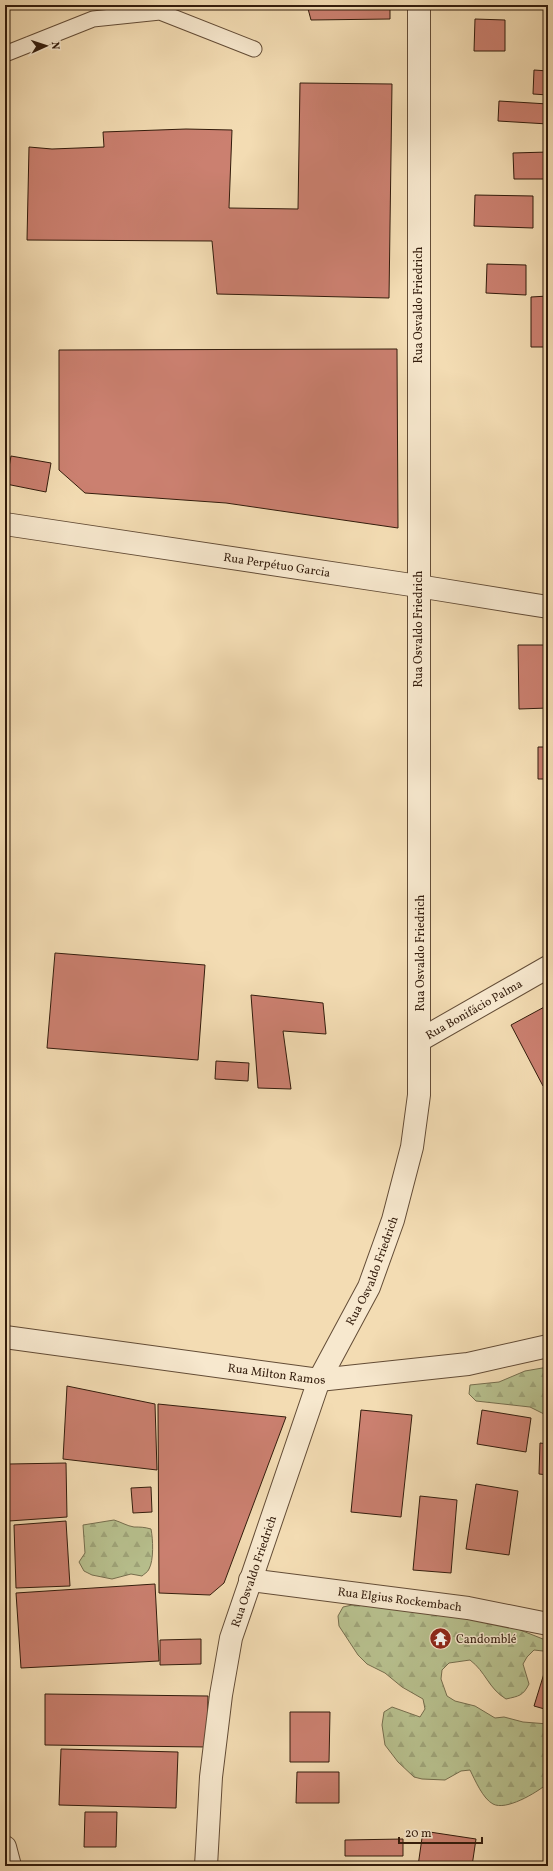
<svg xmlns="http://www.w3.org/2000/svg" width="553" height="1871" viewBox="0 0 553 1871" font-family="Vollkorn,serif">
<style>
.forest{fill:url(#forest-firs);stroke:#766e4e}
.building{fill:#cb8070;stroke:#331c0c}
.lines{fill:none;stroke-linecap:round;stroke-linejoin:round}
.service-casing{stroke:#634c36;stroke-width:17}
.minor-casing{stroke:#634c36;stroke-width:24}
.tertiary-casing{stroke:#634c36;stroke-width:24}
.service{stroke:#f7e8ce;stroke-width:15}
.minor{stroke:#f7e8ce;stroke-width:22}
.tertiary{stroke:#f7e8ce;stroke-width:22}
.labels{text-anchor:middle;stroke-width:3;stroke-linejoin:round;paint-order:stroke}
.street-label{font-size:12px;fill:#331c0c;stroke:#f7e8ce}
.poi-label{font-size:12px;fill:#331c0c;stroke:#f7e8ce;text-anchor:start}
</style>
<defs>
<pattern id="forest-firs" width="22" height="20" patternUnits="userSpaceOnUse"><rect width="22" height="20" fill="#b8c18f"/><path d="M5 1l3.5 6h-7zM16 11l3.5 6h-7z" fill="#9fa57a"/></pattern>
</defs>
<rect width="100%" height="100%" fill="#f3dcb3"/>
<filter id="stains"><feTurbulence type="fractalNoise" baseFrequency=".005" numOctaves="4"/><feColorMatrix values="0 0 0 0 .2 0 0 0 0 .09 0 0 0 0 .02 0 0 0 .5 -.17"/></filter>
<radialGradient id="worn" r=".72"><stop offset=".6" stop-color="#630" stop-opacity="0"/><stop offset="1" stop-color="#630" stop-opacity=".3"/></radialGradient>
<!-- forest -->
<path class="forest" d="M548,1367V1416L530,1407L476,1401L469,1394L470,1385L499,1382L525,1371Z
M114,1520C121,1522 127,1526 134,1527C140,1527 144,1527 151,1529C153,1539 154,1560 149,1569C148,1572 144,1574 142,1576L131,1574L112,1579L92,1575L84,1571L79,1562L85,1553L83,1525Z
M352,1605L426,1609L510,1626L548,1641V1653L543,1651L534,1650L527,1657L523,1664L529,1684C523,1696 519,1696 506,1699C488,1688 486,1672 470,1660L449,1663L442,1670L441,1679L447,1696L455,1701L475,1706L495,1718L504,1717L523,1722L548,1724L547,1784C536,1793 506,1811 493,1804C483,1799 475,1780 470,1770L461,1771L445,1780L422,1779L414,1777L398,1762L385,1745L382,1725L384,1712L392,1707L420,1717L425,1709L423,1699L402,1687L385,1673L367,1664L358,1655L339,1626L338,1616L343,1607Z"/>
<!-- building -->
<path class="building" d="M307,5H390V19L311,20Z
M475,19L505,20V51H474Z
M534,70L548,71V95L533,94Z
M300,83L392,84L389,298L217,294L212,241L27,240L29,147L52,149L104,147L103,132L186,129L232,130L229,208L298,209Z
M499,101L548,104V124L498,121Z
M548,152V179H514L513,153Z
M475,195L533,196V228L474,226Z
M487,264L526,265V295L486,293Z
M548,296V347H531V297Z
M397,349L398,528L226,503L85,493L59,470V350Z
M11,456L51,463L46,492L6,484Z
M518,645H548V708L519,709Z
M538,747H548V779H538Z
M55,953L205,965L198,1060L47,1048Z
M251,995L323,1003L326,1034L283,1031L291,1089L258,1088Z
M548,1005V1083L543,1086L511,1025Z
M216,1061L249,1063L248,1081L215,1079Z
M67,1386L155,1404L157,1470L63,1459Z
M158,1404L286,1417L224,1583L210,1595L159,1593Z
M361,1410L412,1415L401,1517L351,1512Z
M482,1410L531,1418L526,1452L477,1444Z
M540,1443L548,1444V1475L539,1474Z
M66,1463L67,1517L9,1521V1464Z
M476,1484L518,1491L509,1555L466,1549Z
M151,1487L152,1512L133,1513L131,1488Z
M420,1496L457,1500L451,1573L413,1570Z
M66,1521L70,1586L16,1588L14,1525Z
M155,1584L159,1661L21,1668L16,1593Z
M201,1639V1664L160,1665V1640Z
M546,1667L548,1668V1710L534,1706Z
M45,1694L208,1696L207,1747L45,1745Z
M290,1712H330L329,1762H290Z
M61,1749L178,1752L176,1808L59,1805Z
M297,1772H339V1803H296Z
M85,1812H117L116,1847H84Z
M423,1831L476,1839L472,1866H418Z
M403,1839V1856H345V1840Z"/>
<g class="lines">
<defs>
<path id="service" d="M5,54L93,19L160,12L254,49"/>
<g id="minor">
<path id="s1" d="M5,524L418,586L548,607"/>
<path id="s2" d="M420,1040L548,967"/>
<path id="s3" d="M5,1337L319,1380L468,1364L548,1346"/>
<path id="s4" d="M250,1580L468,1608L548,1624"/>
<path id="s5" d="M206,1866L211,1777L221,1695L231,1638L319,1380L369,1287L393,1220L412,1147L419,1095V5"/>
</g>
<path id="tertiary" d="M5,1847L10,1866"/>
</defs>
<!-- service casing -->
<use href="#service" class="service-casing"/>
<!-- minor casing -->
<use href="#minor" class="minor-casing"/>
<!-- tertiary casing -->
<use href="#tertiary" class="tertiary-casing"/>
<!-- service -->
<use href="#service" class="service"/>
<!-- minor -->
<use href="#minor" class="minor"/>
<!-- tertiary -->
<use href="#tertiary" class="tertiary"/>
</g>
<!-- icons -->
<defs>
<symbol id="temple-disc" viewBox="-11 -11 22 22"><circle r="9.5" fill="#8f2418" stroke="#f7e8ce"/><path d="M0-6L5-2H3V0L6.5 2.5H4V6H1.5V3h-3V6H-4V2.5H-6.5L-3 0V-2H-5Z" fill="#fff"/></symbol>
</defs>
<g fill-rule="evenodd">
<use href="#temple-disc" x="428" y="1626" width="25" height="25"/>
</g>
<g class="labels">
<!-- street labels -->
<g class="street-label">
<text transform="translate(418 305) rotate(-90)" y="4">Rua Osvaldo Friedrich</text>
<text dy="4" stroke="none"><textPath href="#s1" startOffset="275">Rua Perpétuo Garcia</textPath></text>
<text transform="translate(418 629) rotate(-90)" y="4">Rua Osvaldo Friedrich</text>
<text transform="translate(420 953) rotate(-90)" y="4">Rua Osvaldo Friedrich</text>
<text dy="4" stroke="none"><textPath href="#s2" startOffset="62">Rua Bonifácio Palma</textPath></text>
<text dy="4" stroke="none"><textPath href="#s5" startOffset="624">Rua Osvaldo Friedrich</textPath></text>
<text dy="4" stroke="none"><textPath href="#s3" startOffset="274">Rua Milton Ramos</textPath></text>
<text dy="4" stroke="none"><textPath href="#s5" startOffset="300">Rua Osvaldo Friedrich</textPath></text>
<text dy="4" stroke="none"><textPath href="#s4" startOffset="151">Rua Elgius Rockembach</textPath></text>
</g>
<!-- poi labels -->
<g class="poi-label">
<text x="456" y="1643">Candomblé</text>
</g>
</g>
<!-- margin -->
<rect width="553" height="1871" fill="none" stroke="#f3dcb3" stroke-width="20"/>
<rect x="6" y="6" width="541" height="1859" fill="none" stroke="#331c0c" stroke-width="2"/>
<rect x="10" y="10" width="533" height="1851" fill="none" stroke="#331c0c"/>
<!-- north arrow -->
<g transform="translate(46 46) rotate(87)" stroke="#f7e8ce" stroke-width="3" paint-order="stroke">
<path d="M0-3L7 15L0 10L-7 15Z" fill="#331c0c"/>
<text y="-6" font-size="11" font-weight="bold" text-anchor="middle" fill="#331c0c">N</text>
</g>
<!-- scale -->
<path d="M399 1837v6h83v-6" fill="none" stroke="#331c0c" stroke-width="2"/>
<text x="405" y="1837" font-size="12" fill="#331c0c" stroke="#f7e8ce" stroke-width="3" paint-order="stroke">20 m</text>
<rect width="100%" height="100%" filter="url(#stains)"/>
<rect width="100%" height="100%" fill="url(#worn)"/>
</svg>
